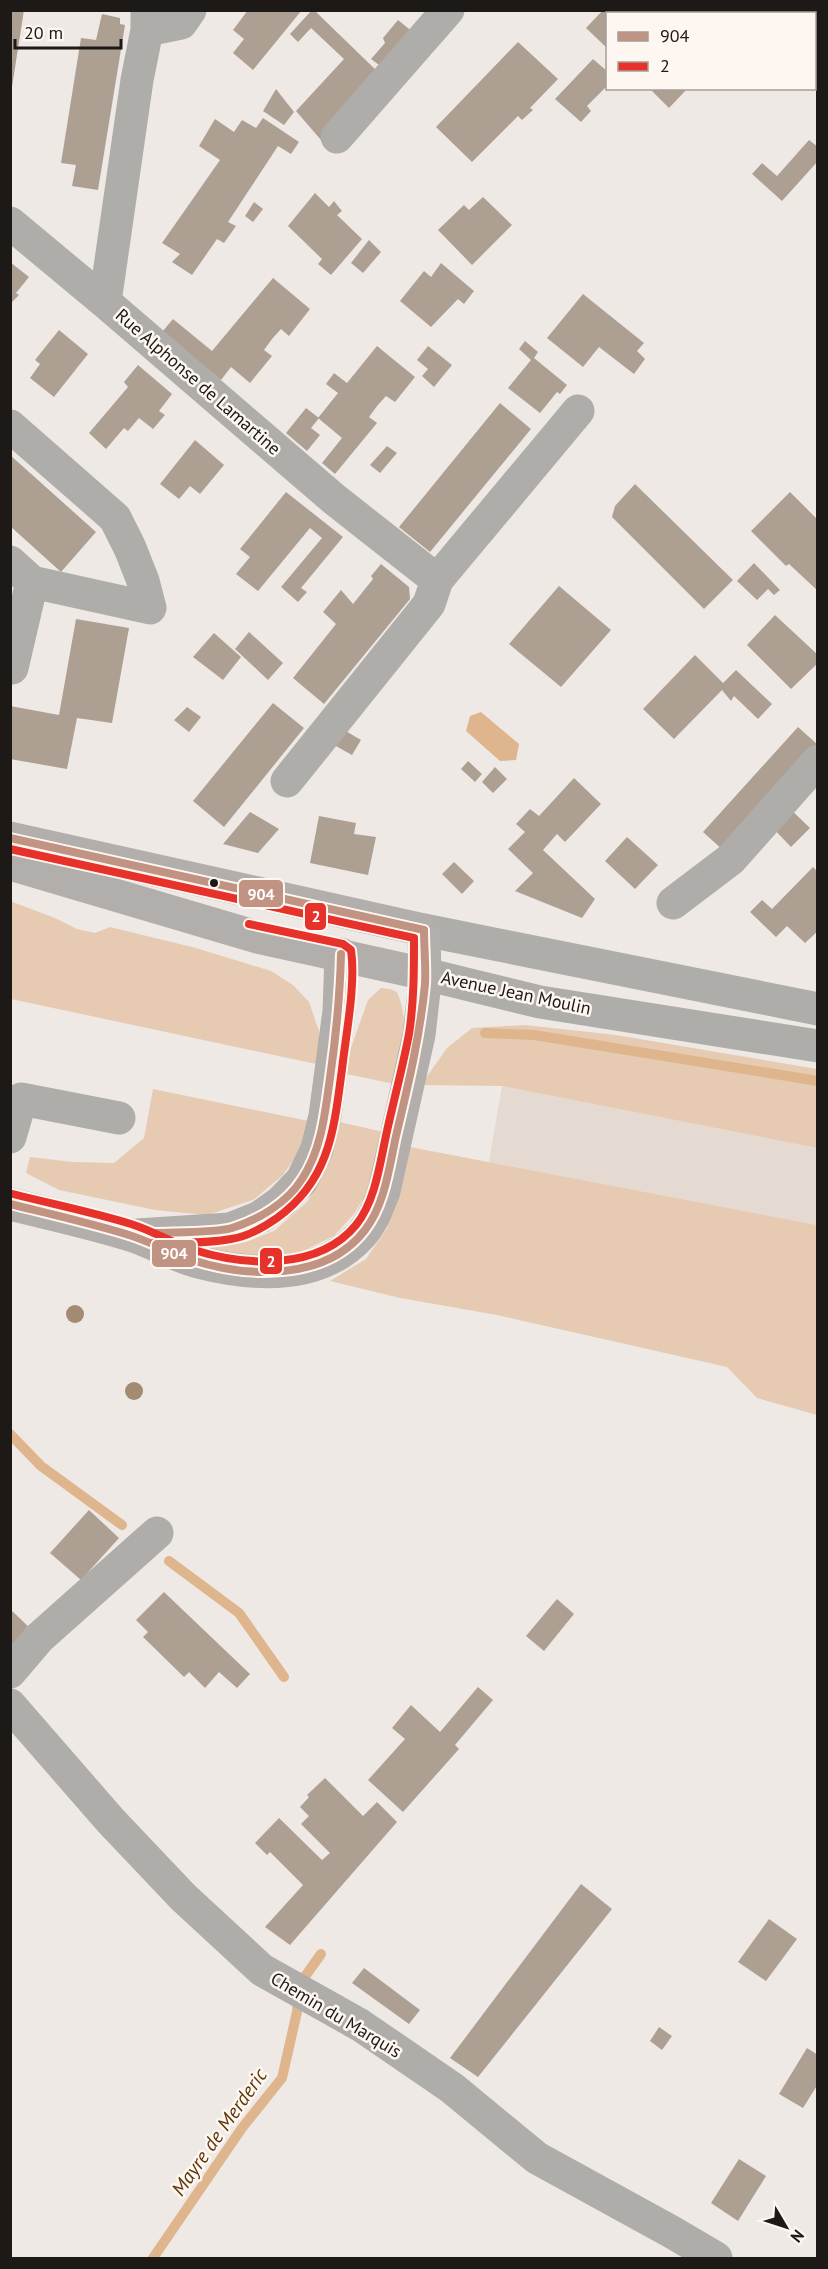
<svg xmlns="http://www.w3.org/2000/svg" width="828" height="2269" viewBox="0 0 828 2269" font-family="'PT Sans',sans-serif">
<style>
.built{fill:#e4dad1}
.green{fill:#e6cbb2}
.water{fill:#dfb58e}
.lines{fill:none;stroke-linecap:round;stroke-linejoin:round}
.stream{stroke:#dfb58e;stroke-width:10}
.building{fill:#ada093}
.minor{stroke:#afadaa;stroke-width:33}
.major{stroke:#b2aeac;stroke-width:33}
.bus-1-casing{stroke:#fef7f1;stroke-width:12}
.bus-2-casing{stroke:#fef7f1;stroke-width:12}
.bus-1{stroke:#c19383;stroke-width:8}
.bus-2{stroke:#e6322a;stroke-width:8}
.tree{fill:#a28b72}
.bus-dot{fill:#1c1916;stroke:#fef7f1;stroke-width:2}
.labels{text-anchor:middle;stroke-width:5;stroke-linejoin:round;paint-order:stroke}
.street-label{font-size:18px;fill:#1c1916;stroke:#fef7f1}
.water-label{font-size:20px;font-style:italic;fill:#5b3508;stroke:#fef7f1}
.line-badge{stroke:#fef7f1;stroke-width:2}
.badge-label{font-size:16px;text-anchor:middle;font-weight:bold;fill:#fff}
</style>
<rect width="100%" height="100%" fill="#eee9e5"/>
<!-- built -->
<path class="built" d="M502,1086L817,1148V1225L489,1162Z"/>
<!-- green -->
<path class="green" d="M10,901L55,918L77,929L95,933L110,927L196,948L271,971L293,985L309,1002L319,1031L321,1065L11,999Z
M381,988L390,989L397,992C410,1022 403,1053 399,1085L342,1073L368,1000Z
M525,1025L616,1035L817,1069V1148L502,1086L421,1085L447,1048L472,1028Z
M153,1089L309,1121L305,1143L283,1175L253,1200L207,1215L155,1210L59,1190L26,1173L30,1157L73,1162L114,1163L144,1138Z
M335,1121L388,1133L376,1177L354,1214L334,1236L291,1257L267,1261L191,1247L246,1242L274,1231L308,1201L324,1166Z
M410,1147L817,1225V1415L757,1398L727,1367L497,1315L400,1298L330,1281L366,1259L387,1228Z"/>
<!-- water -->
<path class="water" d="M481,712L519,744L516,760L500,761L466,731L470,716Z"/>
<g class="lines">
<!-- stream -->
<path class="stream" d="M485,1033L534,1035L818,1081
M10,1434L41,1466L122,1525
M169,1561L239,1613L284,1677
M153,2258L242,2128L282,2078L297,2012L299,1985L321,1954"/>
</g>
<!-- building -->
<path class="building" d="M10,10H24L12,87H10Z
M248,10H302L253,70L233,53L244,39L233,30Z
M312,10H314L379,73L321,140L296,111L344,59L311,28L298,42L290,34Z
M603,10H662L665,14H608V49L586,28Z
M102,14L120,18V24L125,25L98,190L72,186L76,165L61,163L81,38L96,40Z
M398,20L414,33L383,68L371,59L385,43L383,38Z
M518,42L558,79L530,108L533,110L522,120L518,116L472,162L436,127Z
M593,59L608,72V85L587,106L591,111L581,122L555,99Z
M655,88H688L669,108L652,91Z
M276,89L294,112L284,125L263,111Z
M263,118L299,142L291,154L278,146L228,222L236,226L224,243L217,239L192,275L172,262L180,254L162,243L220,160L199,146L215,119L234,132L242,120L256,128Z
M809,140L818,147V161L782,201L752,174L762,163L777,176Z
M315,193L329,207L334,201L342,211L337,215L362,239L331,275L318,264L322,259L288,226Z
M483,197L512,225L472,265L438,230L464,205L469,210Z
M254,202L263,209L253,222L245,216Z
M369,240L381,252L363,273L351,263Z
M10,262L29,277L16,293L19,295L10,304Z
M441,263L474,291L464,304L458,299L431,327L400,301L424,271L431,277Z
M273,278L310,309L289,336L281,329L272,339L264,350L272,356L250,383L231,367L221,380L162,332L173,319L212,351Z
M583,294L644,343L637,351L645,359L634,374L599,347L583,367L547,338Z
M59,330L88,354L54,397L30,378L40,364L35,360Z
M525,341L538,352L534,358L567,385L560,394L557,392L540,413L508,388L531,360L519,349Z
M377,346L415,377L395,402L386,396L377,406L369,417L377,423L335,474L322,463L342,438L318,418L338,393L326,384L334,373L347,383Z
M428,346L452,365L434,387L422,376L428,369L417,360Z
M138,365L172,394L159,411L165,415L153,429L139,418L128,431L124,428L106,449L89,433L128,387L124,382Z
M500,403L531,429L430,552L399,527Z
M306,408L319,418L311,428L320,435L307,451L286,433Z
M195,440L224,465L200,494L190,486L179,499L160,484Z
M387,446L397,453L380,473L370,465Z
M10,455L96,532L61,572L10,526Z
M635,484L733,580L704,609L612,517L615,506Z
M286,492L343,537L301,588L307,592L298,602L281,587L322,538L310,528L258,591L236,574L250,557L240,549Z
M790,492L818,520V591L789,564L786,566L751,531Z
M754,563L780,590L774,595L768,589L757,600L737,581Z
M381,564L409,587L410,599L324,704L293,678L336,624L323,612L341,590L353,604L373,579L371,576Z
M559,586L611,630L561,687L509,644Z
M775,615L818,655V663L791,689L747,645Z
M76,619L129,628L112,723L77,718L67,769L10,759V706L59,715Z
M249,632L283,663L268,680L235,649Z
M214,633L241,657L223,680L193,657Z
M695,655L723,683L736,670L772,704L758,719L734,696L731,701L722,690L674,739L643,709Z
M273,703L304,728L224,827L193,801Z
M187,707L201,717L189,732L174,720Z
M798,727L818,745L724,851L703,832Z
M344,730L361,740L352,755L334,745Z
M468,761L482,774L475,782L461,769Z
M495,767L507,779L493,793L482,782Z
M574,778L601,804L565,842L557,834L543,850L595,899L582,918L515,891L533,873L508,849L525,832L516,824L530,809L539,816Z
M787,806L810,828L791,847L770,825Z
M250,812L279,829L258,853L223,844Z
M319,816L356,823L354,834L376,837L368,875L310,863Z
M627,837L658,865L635,889L605,861Z
M454,862L474,881L462,894L442,874Z
M813,867L818,872V931L805,943L787,926L776,937L750,912L762,900L772,909Z
M89,1510L119,1538L81,1580L50,1553Z
M164,1592L250,1674L237,1688L219,1672L205,1688L189,1672L184,1677L143,1637L148,1632L136,1620Z
M557,1599L574,1614L544,1651L526,1636Z
M10,1609L32,1630L10,1652Z
M478,1687L493,1700L455,1745L459,1749L403,1812L368,1780L405,1739L392,1728L411,1705L440,1732Z
M325,1778L363,1816L377,1802L397,1822L290,1945L265,1927L303,1885L270,1852L267,1855L255,1843L279,1818L322,1860L330,1853L301,1824L309,1816L300,1807L309,1797L307,1795Z
M581,1884L612,1909L478,2077L450,2058Z
M769,1919L797,1939L766,1981L738,1962Z
M364,1968L420,2010L409,2024L352,1983Z
M659,2027L672,2036L662,2050L650,2041Z
M807,2048L818,2055V2084L803,2108L779,2094Z
M739,2159L766,2176L738,2221L711,2203Z"/>
<g class="lines">
<!-- minor -->
<path class="minor" d="M147,10V30L137,80L105,302L334,499L437,580
M147,30L181,23L190,10
M337,137L448,10
M10,223L105,302
M10,426L115,518L130,548L143,581L150,608L32,582L10,562
M12,668L32,582
M287,781L429,604L437,580L578,411
M673,903L731,859L818,761
M424,930L818,1009
M425,974L540,1002L818,1046
M10,1137L21,1099L119,1118
M10,1672L39,1638L157,1533
M10,1705L110,1820L183,1897L262,1970L360,2025L452,2088L537,2158L670,2231L716,2258"/>
<!-- major -->
<path class="major" d="M10,838L424,930L425,982L419,1035L384,1191C378,1206 373,1222 361,1235C319,1281 253,1276 198,1262C175,1256 153,1242 130,1235C91,1223 50,1214 10,1204
M10,864L257,937L425,974
M137,1235L230,1229L260,1217L281,1202L302,1180L317,1149L325,1116L339,1011L341,954"/>
<defs>
<path id="bus-1" d="M10,838L424,930
M10,1204C50,1214 90,1223 129,1235C151,1242 171,1253 192,1260C248,1278 326,1281 365,1230C385,1204 389,1168 396,1136C408,1086 420,1036 425,984C426,967 424,948 424,930
M154,1233C174,1232 215,1233 232,1228C258,1220 287,1203 302,1179C322,1149 325,1112 330,1078C336,1036 340,996 341,954"/>
<path id="bus-2" d="M10,849L414,938C414,970 414,1002 409,1034C403,1066 394,1099 387,1131C380,1162 376,1200 356,1225C318,1271 245,1266 194,1250C173,1243 153,1231 131,1224C92,1212 52,1204 13,1194
M154,1243C179,1242 206,1244 231,1239C247,1237 264,1227 277,1218C330,1180 334,1129 342,1069C346,1034 356,984 351,950L343,944L249,924"/>
</defs>
<!-- bus-1 casing -->
<use href="#bus-1" class="bus-1-casing"/>
<!-- bus-2 casing -->
<use href="#bus-2" class="bus-2-casing"/>
<!-- bus-1 -->
<use href="#bus-1" class="bus-1"/>
<!-- bus-2 -->
<use href="#bus-2" class="bus-2"/>
</g>
<!-- trees -->
<g class="tree">
<circle cx="75" cy="1314" r="9"/>
<circle cx="134" cy="1391" r="9"/>
</g>
<!-- markers -->
<circle class="bus-dot" cx="214" cy="883" r="5"/>
<g class="labels">
<!-- street labels -->
<g class="street-label">
<text transform="translate(198 382) rotate(41)" y="6">Rue Alphonse de Lamartine</text>
<text transform="translate(516 993) rotate(12)" y="6">Avenue Jean Moulin</text>
<text transform="translate(336 2015) rotate(31)" y="6">Chemin du Marquis</text>
</g>
<!-- water labels -->
<g class="water-label">
<text transform="translate(219 2132) rotate(-55)" y="7">Mayre de Merderic</text>
</g>
</g>
<g class="line-badge">
<rect x="238" y="879" width="46" height="29" rx="6" fill="#c19383"/>
<rect x="304" y="902" width="23" height="29" rx="6" fill="#e6322a"/>
<rect x="151" y="1239" width="46" height="29" rx="6" fill="#c19383"/>
<rect x="259" y="1247" width="24" height="28" rx="6" fill="#e6322a"/>
</g>
<g class="badge-label">
<text x="261" y="900">904</text>
<text x="316" y="922">2</text>
<text x="174" y="1259">904</text>
<text x="271" y="1267">2</text>
</g>
<!-- border -->
<rect width="828" height="2269" fill="none" stroke="#1c1916" stroke-width="24"/>
<!-- legend -->
<rect x="606" y="12" width="210" height="78" fill="#fef7f1" stroke="#a49e99" stroke-width="1.5"/>
<rect x="618" y="32" width="30" height="9" fill="#c19383" stroke="#a49e99" stroke-width="1.5"/>
<text x="660" y="42" font-size="18" fill="#1c1916">904</text>
<rect x="618" y="62" width="30" height="9" fill="#e6322a" stroke="#a49e99" stroke-width="1.5"/>
<text x="660" y="72" font-size="18" fill="#1c1916">2</text>
<!-- north arrow -->
<g transform="translate(786 2227) rotate(129)" stroke="#fef7f1" stroke-width="4.5" paint-order="stroke">
<path d="M0-4.5L10 22L0 15L-10 22Z" fill="#1c1916"/>
<text y="-9" font-size="16" font-weight="bold" text-anchor="middle" fill="#1c1916">N</text>
</g>
<!-- scale -->
<path d="M15 39v9h106v-9" fill="none" stroke="#1c1916" stroke-width="3"/>
<text x="24" y="39" font-size="18" fill="#1c1916" stroke="#fef7f1" stroke-width="4.5" paint-order="stroke">20 m</text>
</svg>
